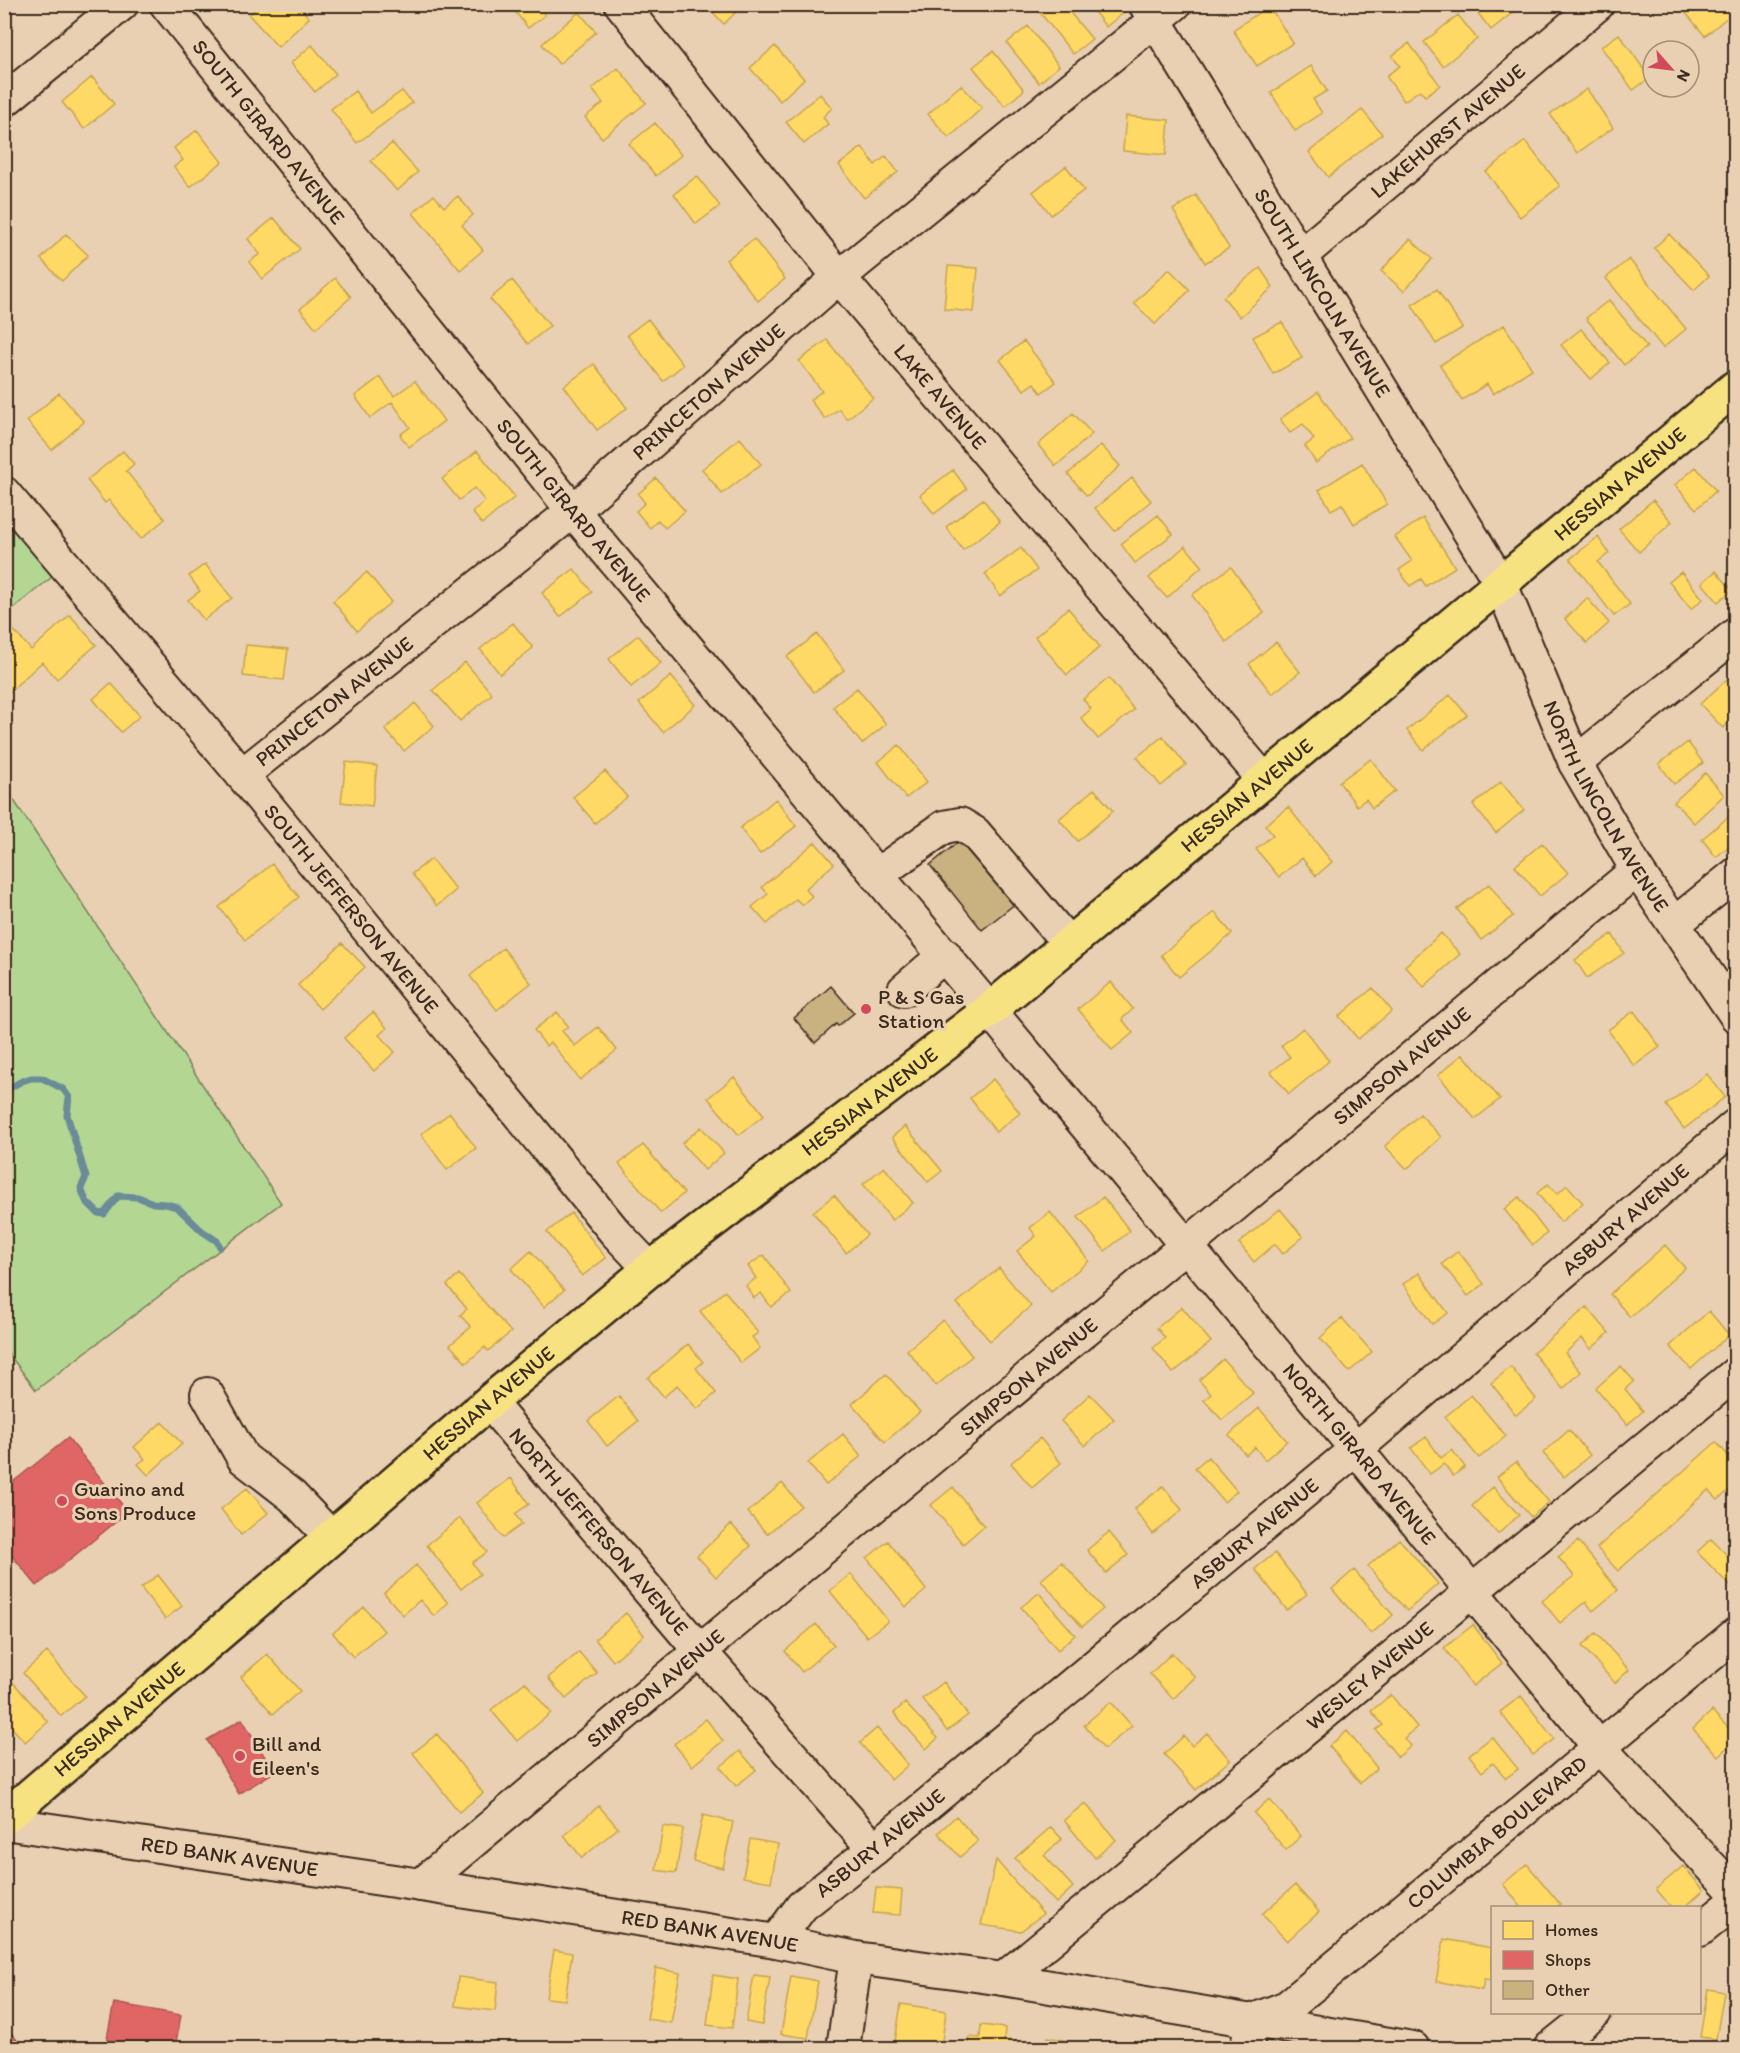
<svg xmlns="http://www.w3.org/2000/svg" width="1740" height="2053" viewBox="0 0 1740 2053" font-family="Itim,sans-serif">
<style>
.green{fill:#b3d792;stroke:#778058;stroke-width:1.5}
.homes{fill:#ffd966;stroke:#c4a450;stroke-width:1.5}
.shops{fill:#e06666;stroke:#ae5450;stroke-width:1.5}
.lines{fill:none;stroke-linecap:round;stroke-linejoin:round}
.stream{stroke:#6a8b98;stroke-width:7}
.building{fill:#c9b180;stroke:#3b2a1e;stroke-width:1.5}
.minor-casing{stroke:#3b2a1e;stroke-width:36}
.major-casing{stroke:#3b2a1e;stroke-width:38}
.minor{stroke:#ead0b2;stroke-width:32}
.major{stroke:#f7e281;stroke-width:33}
.poi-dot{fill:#d1495b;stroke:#ead0b2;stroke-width:2}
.labels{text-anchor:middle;stroke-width:6;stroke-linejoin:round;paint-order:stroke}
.street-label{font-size:21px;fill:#3b2a1e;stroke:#ead0b2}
.poi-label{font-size:21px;fill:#3b2a1e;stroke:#ead0b2;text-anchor:start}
</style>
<rect width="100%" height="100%" fill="#ead0b2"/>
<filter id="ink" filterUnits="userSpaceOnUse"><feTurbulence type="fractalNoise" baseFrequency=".0167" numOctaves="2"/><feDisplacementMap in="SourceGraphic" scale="12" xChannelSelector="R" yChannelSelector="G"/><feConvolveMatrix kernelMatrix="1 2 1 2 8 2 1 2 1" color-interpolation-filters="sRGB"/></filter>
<g filter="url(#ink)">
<!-- green -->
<path class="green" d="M5,485L73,560L5,615Z
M5,787L281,1203L36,1390L5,1349Z"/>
<!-- homes -->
<path class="homes" d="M261,4H297L309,18L278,47L249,15Z
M509,4H541L539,7L545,15L528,28Z
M705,4H744L724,24Z
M1045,4H1063L1092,39L1073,54L1038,10Z
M1088,4H1126L1129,8L1106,27Z
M1478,4H1523L1491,30L1474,8Z
M1696,4H1736V10L1705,36L1686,13Z
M1269,6L1293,43L1257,66L1233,30Z
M579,12L596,32L559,64L542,44Z
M1458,15L1477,39L1443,66L1424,42Z
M1028,26L1059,66L1039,83L1007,43Z
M1619,34L1650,78L1633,90L1601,47Z
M1409,43L1440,85L1425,96L1420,90L1404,101L1386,76L1400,66L1392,56Z
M312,45L336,74L315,92L291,63Z
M775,46L804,79L780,101L750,68Z
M993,51L1024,90L1005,106L973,67Z
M1311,66L1327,91L1313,99L1322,113L1295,131L1271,93Z
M618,68L646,103L602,138L585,117L603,103L592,89Z
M92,77L114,104L84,129L62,102Z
M961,85L982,108L949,138L928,114Z
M1587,89L1613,128L1577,153L1550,114Z
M355,91L371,113L402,91L412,103L357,143L331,109Z
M820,94L832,108L823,117L828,124L804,144L786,122Z
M1362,110L1382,134L1328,177L1309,152Z
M1126,116L1169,120L1166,155L1123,151Z
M655,123L681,155L656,176L629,144Z
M197,130L222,162L190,187L174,167L183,160L174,148Z
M1525,141L1560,186L1520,217L1486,172Z
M392,143L418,172L397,191L371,161Z
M862,147L875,165L886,156L898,172L864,198L839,165Z
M1066,166L1084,190L1051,215L1033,192Z
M697,176L720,206L696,224L674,194Z
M434,195L444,207L458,196L473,215L462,225L483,250L460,270L413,213Z
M1196,195L1229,248L1205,263L1173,210Z
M274,218L300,249L262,279L249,262L260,254L248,239Z
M66,234L88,255L62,281L41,259Z
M1669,234L1709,276L1694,290L1654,248Z
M754,239L785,279L758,301L726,260Z
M1410,239L1432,259L1404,291L1381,271Z
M1629,259L1686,329L1663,348L1606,278Z
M948,266L978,268L974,312L944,309Z
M1260,268L1273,287L1240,317L1223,297Z
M1169,269L1190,290L1155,324L1134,303Z
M335,278L351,297L316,328L300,309Z
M512,280L550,326L528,344L490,299Z
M1437,289L1462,328L1436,344L1412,305Z
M1609,300L1647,347L1624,365L1586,318Z
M648,319L683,365L663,381L627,335Z
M1282,322L1302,358L1273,374L1253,337Z
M1504,325L1532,369L1493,394L1487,384L1462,400L1440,365Z
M1581,329L1610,363L1591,379L1561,345Z
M827,340L873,398L847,419L839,409L825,419L810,400L822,391L799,361Z
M1024,341L1056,382L1041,393L1034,383L1024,390L1000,360Z
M594,364L627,408L597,430L564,386Z
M380,377L394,396L415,381L444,421L409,447L400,435L410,427L392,402L370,418L355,396Z
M1318,392L1350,438L1316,463L1305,446L1314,439L1303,424L1290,433L1280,419Z
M59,393L84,422L52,450L27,421Z
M1073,413L1092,434L1056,466L1038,445Z
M740,438L761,464L722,494L702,469Z
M1101,445L1120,466L1087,496L1068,474Z
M123,451L134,464L126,471L165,519L141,539L109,500L105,503L87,480Z
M477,451L515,497L482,524L472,512L485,501L474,488L459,500L442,479Z
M1362,463L1387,504L1354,524L1342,504L1331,510L1319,490Z
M1696,467L1716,491L1696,509L1675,485Z
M953,470L967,489L934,514L920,495Z
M656,478L685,511L665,528L658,520L650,528L636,511L645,503L638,494Z
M1132,478L1151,501L1115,531L1095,508Z
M983,499L1000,522L963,550L946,527Z
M1653,500L1672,522L1639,552L1619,529Z
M1158,515L1173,534L1135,563L1121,544Z
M1423,518L1455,567L1426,586L1421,579L1410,586L1399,570L1412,561L1395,537Z
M1598,537L1609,553L1598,562L1630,604L1614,616L1570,559Z
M1185,546L1202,566L1167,598L1149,578Z
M1021,548L1037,570L1000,596L985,574Z
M205,564L232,598L204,620L188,600L200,591L189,576Z
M1231,567L1264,613L1226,642L1192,595Z
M574,569L592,592L560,617L542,593Z
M1716,571L1732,590L1718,602L1702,583Z
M367,572L391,602L357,631L333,601Z
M1681,572L1703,599L1691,609L1669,582Z
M1587,598L1609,623L1587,643L1565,619Z
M1068,608L1100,647L1067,675L1035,637Z
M70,615L96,645L57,679L42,662L7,694L4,692V631L10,626L31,650Z
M513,623L533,648L500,674L480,649Z
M817,634L844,670L814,692L787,657Z
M638,635L661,663L631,687L609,659Z
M1276,642L1300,672L1272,694L1249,664Z
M246,645L288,649L284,680L243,676Z
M465,662L492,694L460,721L433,690Z
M1736,671V716L1723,728L1700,704Z
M671,676L695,705L663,732L639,703Z
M1109,678L1134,710L1098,739L1081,718L1091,709L1083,699Z
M111,683L140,716L121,732L93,699Z
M857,688L886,724L862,744L833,707Z
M1450,695L1467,715L1423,750L1407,730Z
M415,703L434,726L404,751L385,729Z
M1163,736L1186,765L1161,786L1137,757Z
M1688,742L1703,763L1674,784L1659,764Z
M899,745L927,782L906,798L878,762Z
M1371,759L1395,791L1372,808L1366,799L1357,806L1339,782Z
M346,762L377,766L372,806L341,802Z
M605,771L627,797L595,823L573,797Z
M1705,773L1724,795L1694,823L1674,802Z
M1501,782L1524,810L1496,833L1473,805Z
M1094,789L1113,811L1078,841L1059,819Z
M776,799L796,826L760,854L740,828Z
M1288,807L1332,862L1316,876L1302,858L1279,877L1256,849L1273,835L1265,825Z
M1733,813L1736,816V840L1716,857L1702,839Z
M815,842L834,864L805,889L812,896L802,905L796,899L767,924L752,907L768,894L762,887Z
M1542,843L1568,873L1540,896L1515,866Z
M431,859L456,890L437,906L412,874Z
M272,864L299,897L245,940L219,907Z
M1489,884L1513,916L1481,940L1457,909Z
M1215,912L1232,934L1179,977L1161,955Z
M1441,933L1460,954L1424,987L1405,966Z
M1612,934L1624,953L1587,978L1575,960Z
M342,943L365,967L320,1009L298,985Z
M503,948L531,983L497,1010L470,976Z
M1111,982L1133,1009L1122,1019L1133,1033L1112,1050L1078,1009Z
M1373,988L1392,1011L1358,1039L1339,1016Z
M1634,1011L1660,1047L1634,1066L1608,1030Z
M373,1012L387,1028L379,1035L395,1052L374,1071L344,1038Z
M557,1012L568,1026L562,1031L575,1046L598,1027L617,1050L580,1080L551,1042L546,1046L534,1030Z
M1303,1028L1329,1061L1289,1094L1271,1072L1290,1057L1281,1046Z
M1463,1054L1500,1099L1475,1119L1438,1075Z
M1707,1074L1725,1097L1684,1129L1666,1105Z
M734,1077L764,1115L739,1135L708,1098Z
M993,1079L1020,1113L996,1132L970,1098Z
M450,1113L476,1148L447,1170L421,1134Z
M1420,1114L1441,1137L1407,1169L1385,1146Z
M905,1126L942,1171L928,1182L892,1137Z
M701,1127L724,1153L705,1170L682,1143Z
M643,1145L684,1193L661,1213L619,1164Z
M884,1167L913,1203L892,1220L863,1184Z
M1548,1184L1557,1194L1567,1185L1583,1203L1561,1222L1537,1193Z
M834,1195L867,1235L846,1253L813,1212Z
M1103,1197L1130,1231L1105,1251L1078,1217Z
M1519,1197L1547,1233L1533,1245L1504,1209Z
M1280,1209L1303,1237L1283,1254L1275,1244L1254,1262L1239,1243Z
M1050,1212L1089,1261L1051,1292L1017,1251L1036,1236L1030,1228Z
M571,1213L606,1258L582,1276L547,1232Z
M1665,1245L1685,1268L1630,1317L1610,1294Z
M531,1251L564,1290L544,1307L511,1269Z
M1458,1251L1484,1284L1468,1296L1442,1264Z
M764,1255L791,1293L771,1307L761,1293L754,1298L746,1286L756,1278L748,1266Z
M999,1268L1031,1306L990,1341L957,1303Z
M1419,1273L1448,1313L1432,1324L1403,1284Z
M459,1274L511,1332L488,1351L485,1347L466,1363L450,1345L471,1327L460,1315L467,1309L447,1285Z
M725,1291L758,1333L752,1337L760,1348L741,1363L700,1311Z
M1182,1307L1211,1342L1173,1373L1153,1348L1165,1338L1157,1328Z
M1587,1307L1609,1333L1591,1349L1582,1338L1565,1353L1581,1372L1563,1389L1533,1353Z
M1709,1311L1729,1335L1691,1369L1670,1346Z
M1342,1318L1372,1352L1349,1372L1320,1338Z
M943,1320L972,1356L936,1386L907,1350Z
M688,1344L703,1362L696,1368L716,1393L697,1409L677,1385L664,1397L648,1378Z
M1223,1359L1253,1393L1222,1420L1204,1400L1211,1394L1199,1380Z
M1621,1366L1634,1381L1625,1389L1643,1411L1627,1425L1596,1388Z
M1511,1367L1536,1399L1516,1415L1491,1383Z
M886,1374L920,1412L885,1442L852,1404Z
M1090,1394L1114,1419L1085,1446L1061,1421Z
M1471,1395L1506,1436L1479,1458L1445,1417Z
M619,1396L638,1421L607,1446L588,1421Z
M1259,1408L1287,1441L1265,1460L1255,1447L1246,1455L1229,1435Z
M162,1422L182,1444L148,1475L138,1464L145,1459L134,1447Z
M1569,1430L1590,1455L1564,1477L1543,1453Z
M843,1434L861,1456L826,1485L808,1463Z
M1426,1437L1441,1458L1452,1450L1465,1467L1453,1476L1444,1464L1430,1474L1411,1448Z
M1040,1438L1061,1463L1032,1488L1011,1463Z
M1716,1442L1736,1464V1484L1718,1500L1708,1490L1618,1571L1597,1548Z
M1208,1457L1237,1491L1224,1502L1195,1468Z
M1516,1462L1549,1502L1531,1517L1497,1477Z
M511,1478L529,1504L515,1514L522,1524L503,1538L477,1503Z
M782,1483L801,1506L767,1534L748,1512Z
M1163,1486L1182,1510L1153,1534L1134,1509Z
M953,1487L984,1526L963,1544L931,1505Z
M1493,1487L1519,1515L1498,1534L1472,1506Z
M247,1488L268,1513L241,1535L221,1509Z
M460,1518L487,1552L472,1563L480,1574L461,1589L427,1545Z
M731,1524L751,1546L716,1577L697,1556Z
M1109,1532L1128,1555L1106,1573L1087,1550Z
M1399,1539L1438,1584L1407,1611L1368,1566Z
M1711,1539L1736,1564V1584L1732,1588L1697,1552Z
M888,1541L926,1590L906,1607L867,1558Z
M1578,1541L1618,1590L1593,1611L1586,1602L1560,1623L1542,1601L1574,1576L1558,1557Z
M1275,1553L1307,1594L1287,1610L1255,1569Z
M1062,1562L1103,1609L1082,1627L1041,1580Z
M416,1565L448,1603L434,1616L420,1600L403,1615L384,1593Z
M1354,1570L1393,1615L1371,1634L1332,1589Z
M851,1574L888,1621L867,1637L830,1591Z
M158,1575L182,1606L165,1619L141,1588Z
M1039,1593L1075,1635L1058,1650L1021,1607Z
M364,1607L384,1631L353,1657L333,1633Z
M626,1613L644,1635L613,1661L595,1639Z
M816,1624L834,1645L802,1672L785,1651Z
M1473,1625L1502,1663L1473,1686L1444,1648Z
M1596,1633L1629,1670L1615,1683L1582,1646Z
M47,1652L85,1696L61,1716L23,1673Z
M579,1652L597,1673L566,1699L548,1678Z
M1172,1653L1195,1677L1173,1699L1150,1674Z
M267,1654L300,1691L273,1714L241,1677Z
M4,1672L48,1722L25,1742L4,1719Z
M525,1682L551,1713L517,1741L491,1710Z
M944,1682L968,1715L947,1731L922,1699Z
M1391,1695L1417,1727L1404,1738L1411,1746L1398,1757L1376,1730L1383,1725L1371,1711Z
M1521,1696L1554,1739L1533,1755L1500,1712Z
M1111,1702L1132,1726L1104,1749L1084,1725Z
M905,1703L938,1738L926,1749L894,1713Z
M1712,1711L1736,1736V1739L1718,1756L1693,1729Z
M706,1719L723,1741L692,1766L674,1744Z
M877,1728L908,1765L891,1780L860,1743Z
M1347,1731L1377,1768L1360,1783L1329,1746Z
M1207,1733L1230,1760L1196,1790L1164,1754L1184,1736L1192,1746Z
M437,1734L483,1793L459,1812L413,1753Z
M1492,1737L1518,1769L1506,1778L1493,1763L1482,1772L1469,1755Z
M740,1751L756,1770L736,1786L720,1767Z
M1269,1799L1301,1836L1286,1850L1254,1813Z
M1085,1803L1116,1840L1095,1858L1064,1820Z
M599,1806L618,1828L582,1858L564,1835Z
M703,1815L733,1822L723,1868L693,1861Z
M956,1816L978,1841L960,1857L938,1833Z
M663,1826L683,1829L676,1873L656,1870Z
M1051,1827L1062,1839L1044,1855L1073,1887L1056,1903L1015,1858Z
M750,1839L778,1844L771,1882L743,1877Z
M996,1860L1043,1914L1021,1931L981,1925Z
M1527,1864L1560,1904L1556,1908H1522L1503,1884Z
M1683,1866L1704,1890L1684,1908H1672L1656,1889Z
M1295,1885L1319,1912L1287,1941L1262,1914Z
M876,1888L902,1890L900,1915L873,1913Z
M1444,1939L1492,1948V1980L1484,1979L1482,1990L1436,1981Z
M554,1950L572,1953L565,2000L546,1998Z
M656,1968L680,1973L671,2023L647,2019Z
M713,1975L738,1979L732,2028L707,2025Z
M754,1975L770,1977L762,2025L746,2022Z
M791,1976L818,1981L808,2038L781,2034Z
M458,1977L498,1982L495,2011L455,2006Z
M1708,1989L1724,1992L1716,2039L1700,2037Z
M901,2004L946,2011L941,2048H894Z
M981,2025L1005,2028L1004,2040L1013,2041L1012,2048H968L969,2037L980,2038Z
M1048,2037L1068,2041L1067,2048H1046Z
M1096,2042L1125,2048H1094Z"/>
<!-- shops -->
<path class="shops" d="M68,1438L128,1512L37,1586L4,1546V1489Z
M242,1719L274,1772L239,1794L207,1740Z
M114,2003L181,2015L175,2048H105Z
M4,2025L23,2047L22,2048H4Z"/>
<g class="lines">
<!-- stream -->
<path class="stream" d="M4,1091L22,1081L31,1078H42L63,1089L69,1097L67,1115L86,1177L81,1188L86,1201L98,1213L104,1214L118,1196L138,1197L153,1203L166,1204L177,1207L202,1231L217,1241L220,1247"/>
</g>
<!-- building -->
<path class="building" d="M963,838L1016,903L982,930L930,865Z
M831,986L854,1013L838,1026L836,1024L815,1043L794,1018Z"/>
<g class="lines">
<defs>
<g id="minor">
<path id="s1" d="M166,4L573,511L1356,1449L1599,1747L1736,1893"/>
<path id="s2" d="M621,4L839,277L1265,781"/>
<path id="s3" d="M1145,4L1500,582L1575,763L1637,870L1736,1016"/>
<path d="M4,101L122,4"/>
<path id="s4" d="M1299,257L1598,4"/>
<path id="s5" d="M4,493L242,775L615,1232L650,1269"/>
<path d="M1575,763L1736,634"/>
<path id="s6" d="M242,775L573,511L839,277L1175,4"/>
<path d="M878,874L944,827L960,824L975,833L1069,944"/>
<path d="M1674,924L1736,874"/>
<path d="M904,990L945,955"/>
<path d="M207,1394L243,1458L292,1496L331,1537"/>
<path id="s7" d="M489,1402L700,1651L874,1849"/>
<path id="s8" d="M4,1823L421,1885L776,1941L856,1958L1003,1979L1413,2048"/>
<path id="s9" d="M421,1885L700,1651L1637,870"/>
<path d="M1700,1930L1736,1901"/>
<path id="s10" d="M776,1941L802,1906L874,1849L1356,1449L1736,1125"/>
<path id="s11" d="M1003,1979L1736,1373"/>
<path d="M843,2048L856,1958"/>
<path id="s12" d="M1247,2048L1251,2021L1287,2007L1736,1634"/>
<path d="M1550,2048L1595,2012"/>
</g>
<g id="major">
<path id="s13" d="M4,1818L489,1402L650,1269L991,1009L1736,387"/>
</g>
</defs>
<!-- minor casing -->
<use href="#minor" class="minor-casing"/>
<!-- major casing -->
<use href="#major" class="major-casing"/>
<!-- minor -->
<use href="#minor" class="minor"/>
<!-- major -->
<use href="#major" class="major"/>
</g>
</g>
<!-- markers -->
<g class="poi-dot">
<circle cx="866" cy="1009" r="6"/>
<circle cx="62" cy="1501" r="6"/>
<circle cx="240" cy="1756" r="6"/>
</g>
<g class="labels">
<!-- street labels -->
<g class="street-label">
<text dy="7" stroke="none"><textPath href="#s4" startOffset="195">LAKEHURST AVENUE</textPath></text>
<text dy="7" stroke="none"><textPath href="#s1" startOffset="164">SOUTH GIRARD AVENUE</textPath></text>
<text dy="7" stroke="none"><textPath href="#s3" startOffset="339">SOUTH LINCOLN AVENUE</textPath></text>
<text dy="7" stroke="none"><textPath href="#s6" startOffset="604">PRINCETON AVENUE</textPath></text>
<text dy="7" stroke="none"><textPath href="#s2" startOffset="506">LAKE AVENUE</textPath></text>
<text dy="7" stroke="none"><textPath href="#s13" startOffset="2096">HESSIAN AVENUE</textPath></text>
<text dy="7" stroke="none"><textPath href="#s1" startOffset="650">SOUTH GIRARD AVENUE</textPath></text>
<text dy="7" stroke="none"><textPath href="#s6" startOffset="118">PRINCETON AVENUE</textPath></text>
<text dy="7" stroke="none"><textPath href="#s13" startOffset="1610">HESSIAN AVENUE</textPath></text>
<text dy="7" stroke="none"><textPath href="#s3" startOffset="927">NORTH LINCOLN AVENUE</textPath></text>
<text dy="7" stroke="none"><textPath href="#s5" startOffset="542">SOUTH JEFFERSON AVENUE</textPath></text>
<text dy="7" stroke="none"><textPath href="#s9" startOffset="1278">SIMPSON AVENUE</textPath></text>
<text dy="7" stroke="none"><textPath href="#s13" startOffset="1124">HESSIAN AVENUE</textPath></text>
<text dy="7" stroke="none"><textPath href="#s10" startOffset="1116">ASBURY AVENUE</textPath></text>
<text dy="7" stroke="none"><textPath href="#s9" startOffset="792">SIMPSON AVENUE</textPath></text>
<text dy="7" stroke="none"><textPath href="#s13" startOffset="638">HESSIAN AVENUE</textPath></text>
<text dy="7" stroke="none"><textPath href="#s1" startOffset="1878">NORTH GIRARD AVENUE</textPath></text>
<text dy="7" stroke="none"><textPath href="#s7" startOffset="170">NORTH JEFFERSON AVENUE</textPath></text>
<text dy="7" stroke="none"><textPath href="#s10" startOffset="630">ASBURY AVENUE</textPath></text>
<text dy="7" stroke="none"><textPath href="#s11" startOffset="476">WESLEY AVENUE</textPath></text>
<text dy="7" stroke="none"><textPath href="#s9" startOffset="306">SIMPSON AVENUE</textPath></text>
<text dy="7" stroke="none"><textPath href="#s13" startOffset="152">HESSIAN AVENUE</textPath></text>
<text dy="7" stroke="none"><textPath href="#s12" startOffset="339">COLUMBIA BOULEVARD</textPath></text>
<text dy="7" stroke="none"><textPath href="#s10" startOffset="144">ASBURY AVENUE</textPath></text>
<text dy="7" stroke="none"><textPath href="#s8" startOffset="228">RED BANK AVENUE</textPath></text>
<text dy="7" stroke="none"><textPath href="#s8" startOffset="714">RED BANK AVENUE</textPath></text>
</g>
<!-- poi labels -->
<g class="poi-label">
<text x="878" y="1004">P &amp; S Gas<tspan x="878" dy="24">Station</tspan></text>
<text x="74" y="1496">Guarino and<tspan x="74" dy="24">Sons Produce</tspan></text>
<text x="252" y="1751">Bill and<tspan x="252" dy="24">Eileen's</tspan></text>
</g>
</g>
<!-- margin -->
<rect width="1740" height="2053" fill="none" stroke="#ead0b2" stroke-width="24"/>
<rect x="12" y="12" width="1716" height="2029" fill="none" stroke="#3b2a1e" stroke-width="2" filter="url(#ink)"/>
<!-- legend -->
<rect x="1491" y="1906" width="210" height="108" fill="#ead0b2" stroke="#a48e77" stroke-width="1.5"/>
<rect x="1503" y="1921" width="30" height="18" fill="#ffd966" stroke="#a48e77" stroke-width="1.5"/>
<text x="1545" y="1936" font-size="18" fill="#3b2a1e">Homes</text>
<rect x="1503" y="1951" width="30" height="18" fill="#e06666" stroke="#a48e77" stroke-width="1.5"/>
<text x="1545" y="1966" font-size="18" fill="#3b2a1e">Shops</text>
<rect x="1503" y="1981" width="30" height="18" fill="#c9b180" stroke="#a48e77" stroke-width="1.5"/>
<text x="1545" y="1996" font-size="18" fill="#3b2a1e">Other</text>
<!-- north arrow -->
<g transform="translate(1671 69) rotate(118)"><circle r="28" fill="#ead0b2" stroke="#a48e77" stroke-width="1.5"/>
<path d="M0-4.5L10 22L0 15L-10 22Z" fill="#d1495b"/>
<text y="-9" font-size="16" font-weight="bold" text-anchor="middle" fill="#3b2a1e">N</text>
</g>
</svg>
